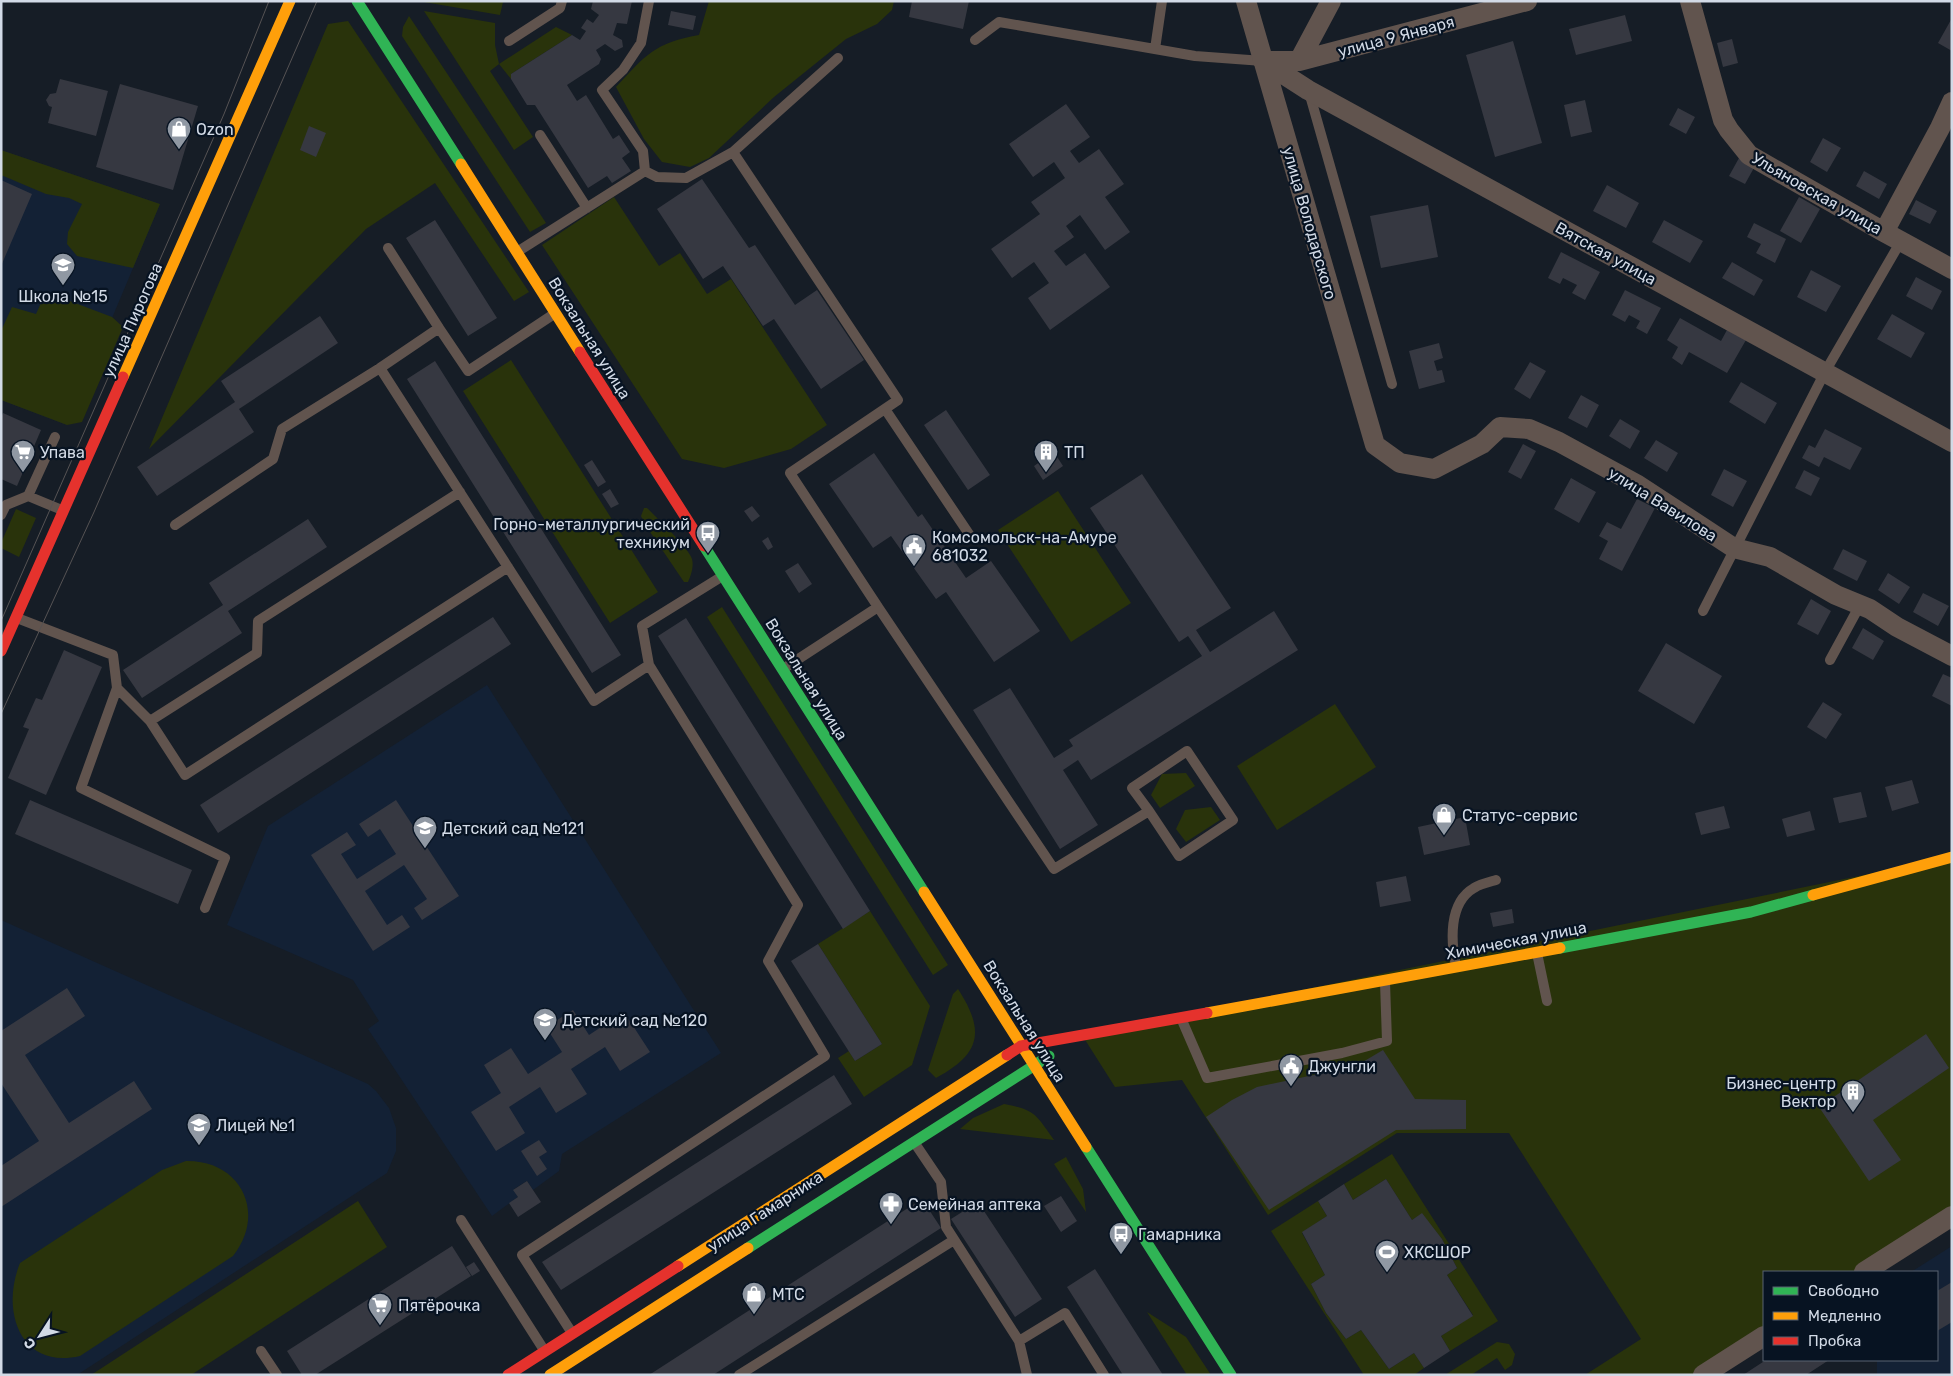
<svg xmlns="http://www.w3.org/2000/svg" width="1953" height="1376" viewBox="0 0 1953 1376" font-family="Rubik,sans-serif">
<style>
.built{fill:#132135}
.green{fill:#29330b}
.building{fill:#363841}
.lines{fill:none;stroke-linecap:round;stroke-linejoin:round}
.lane{stroke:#61544e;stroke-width:10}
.street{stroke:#61544e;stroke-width:20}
.fast{stroke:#30b455;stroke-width:11}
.slow{stroke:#ff9f0a;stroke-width:11}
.jam{stroke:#e5322d;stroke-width:11}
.tram{stroke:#565354;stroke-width:1}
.labels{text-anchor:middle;stroke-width:4.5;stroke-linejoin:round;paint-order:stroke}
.street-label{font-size:16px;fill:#d2dae6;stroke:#071322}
.poi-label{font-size:16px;fill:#d2dae6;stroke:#071322;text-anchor:start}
</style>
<rect width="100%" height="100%" fill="#161d26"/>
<!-- built -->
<path class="built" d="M1,150L160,204L67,425L1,400Z
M487,685L721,1053L562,1154L559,1171L533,1190L527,1181L514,1189L518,1197L492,1216L368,1029L379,1021L353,980L227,925L268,826Z
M1,920L368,1084L376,1091L389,1108L396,1128V1151L387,1173L77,1375H1Z
M1952,1246V1375H1877V1360H1937V1272H1911Z"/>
<!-- green -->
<path class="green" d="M418,1H502L503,2L500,15Z
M709,1H894L892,10L877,24L846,39L774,97L709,158L690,167L662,162L644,139L616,87C646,55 654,43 699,35Z
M424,11L495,23V45L499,64L556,27L572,35L511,74V79L499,64L490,71L533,137L514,150Z
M409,16L546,223L530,232L402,36L403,27Z
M348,21L529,292L514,301L435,183L366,229L149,449L328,24Z
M1,150L160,204L133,268L77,256L67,244L68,232L82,204L69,198L46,194L1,175Z
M614,197L659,266L680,253L707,294L731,279L827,425L791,449L724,468L682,459L542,245Z
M46,292L112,317L123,327L82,422L67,425L1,400V331L12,307L36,314Z
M511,360L658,592L610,623L463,391Z
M1058,491L1131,603L1071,642L998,530Z
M644,508H647C657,518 688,547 692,559C694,566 691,576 688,582H684L644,523L641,516Z
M16,509L36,518L19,557L1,548V543Z
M722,607L948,965L933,975L707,617Z
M1335,704L1376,767L1277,830L1237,766Z
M1186,773L1195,786L1160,808L1151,795L1162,774Z
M1211,807L1220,820L1186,842L1176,829L1185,810Z
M1952,857V1216L1864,1272H1764V1336L1703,1375H1585L1641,1339L1509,1133H1397L1268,1215L1182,1080L1115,1087L1082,1035Z
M870,911L930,1006L912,1065L864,1097L838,1058L849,1051L855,1061L882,1044L818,944Z
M958,989C986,1032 980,1054 936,1078L928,1070L953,994Z
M1004,1104C1036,1110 1036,1115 1054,1140L960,1129L973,1118Z
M1392,1154L1498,1321L1450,1351L1441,1336L1473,1315L1447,1275L1457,1268L1442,1239L1422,1214L1412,1220L1386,1179L1353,1200L1344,1184Z
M1066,1157L1083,1189L1086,1212L1054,1164Z
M186,1161C241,1160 267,1213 233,1256L80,1356C21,1370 0,1312 20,1263L162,1170Z
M358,1201L387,1247L191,1375H91Z
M1318,1201L1327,1216L1302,1233L1325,1275L1311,1284L1326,1313L1346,1339L1361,1330L1389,1369L1414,1353L1424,1368L1414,1375H1364L1271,1231Z
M1147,1312L1186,1337L1211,1375H1187Z
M1497,1342L1509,1344L1515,1354L1512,1365L1505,1370L1497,1358L1471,1375H1445Z"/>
<!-- building -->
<path class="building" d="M593,1H632L627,24L617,23L613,35L622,40L623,47L615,51L605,44L596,50L601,59L599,64L567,85L577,101L586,95L613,139L619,135L630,152L622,158L631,171L612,183L607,176L588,188L535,105H527L511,79V74L572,35L580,40L586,31L581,28L587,19L593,23L599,15L591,9Z
M912,1H969L963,29L909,17Z
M671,11L696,16L693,30L668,25Z
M1625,15L1632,41L1576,55L1569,29Z
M1952,18V51L1938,43Z
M1732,39L1738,63L1723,67L1717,43Z
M1513,41L1542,143L1495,157L1466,55Z
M60,79L108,91L96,136L48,123L52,107L49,106L46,100L50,94L56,93Z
M120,84L198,106L173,190L96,167Z
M1585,100L1592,132L1571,137L1564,105Z
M1066,104L1090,137L1070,151L1079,163L1099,149L1124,184L1105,197L1130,232L1105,250L1080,215L1066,226L1074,237L1054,251L1066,266L1085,253L1110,287L1050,330L1028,298L1049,283L1034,262L1012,278L991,249L1040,214L1031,202L1065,178L1054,162L1033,177L1009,144Z
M1678,108L1695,117L1686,134L1669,125Z
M309,126L326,133L316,157L300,150Z
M1823,138L1841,148L1827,172L1810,162Z
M1739,158L1755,166L1745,184L1729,176Z
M1864,171L1887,184L1879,199L1856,186Z
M702,179L749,248L755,245L795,305L817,290L864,360L821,389L774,319L763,326L723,266L703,279L657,209Z
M1,180L32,194L1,266Z
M1607,185L1639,203L1626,228L1593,211Z
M1799,197L1820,209L1801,243L1780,231Z
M1916,200L1937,211L1930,224L1909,214Z
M1428,205L1438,257L1381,268L1370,216Z
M435,220L497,318L468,336L406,238Z
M1664,220L1703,241L1690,263L1652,242Z
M1754,223L1786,239L1775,263L1756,253L1761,244L1747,237Z
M1561,252L1600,272L1585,300L1572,293L1577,285L1563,278L1560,284L1548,278Z
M1732,262L1763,280L1754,296L1722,278Z
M1811,270L1841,286L1826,312L1797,297Z
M1916,277L1942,291L1932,310L1906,296Z
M1625,290L1661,308L1647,334L1636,328L1640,321L1629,315L1625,322L1612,315Z
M1892,314L1925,333L1911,358L1877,339Z
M320,316L338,343L239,409L254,432L157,496L137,467L235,402L221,381Z
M1680,318L1721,341L1727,330L1746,340L1727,373L1689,352L1682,365L1672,358L1678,347L1667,340Z
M1439,343L1443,358L1434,361L1437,371L1442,370L1445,382L1419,389L1409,351Z
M435,361L621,655L592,673L407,379Z
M1530,362L1546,371L1530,399L1514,389Z
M1741,382L1777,403L1765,424L1729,402Z
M1581,395L1599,405L1587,428L1568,418Z
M946,410L990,475L968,490L924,425Z
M3,413L41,430L17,486L1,479V418Z
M1620,419L1640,431L1630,449L1609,436Z
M1825,429L1862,448L1850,470L1824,457L1819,467L1802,458L1809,445L1815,448Z
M1656,440L1678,453L1667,472L1644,458Z
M1523,444L1536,451L1521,479L1508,472Z
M1054,452L1063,466L1043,480L1034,466Z
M874,453L918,517L922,514L966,578L991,561L1040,631L994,662L946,592L936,599L891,536L873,548L829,484Z
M592,460L606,482L598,487L584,465Z
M1724,469L1747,481L1733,507L1711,495Z
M1804,470L1820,478L1811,496L1795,488Z
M1142,474L1231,608L1196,630L1210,652L1274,611L1298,650L1091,780L1078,760L1063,770L1098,825L1060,849L973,710L1010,688L1054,758L1073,746L1069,740L1202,656L1188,636L1179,642L1090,508Z
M1571,478L1596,492L1579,523L1554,509Z
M610,489L619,504L611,508L602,494Z
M1637,499L1655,508L1622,571L1599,559L1608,541L1599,536L1607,522L1621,529Z
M752,506L760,516L752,522L744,511Z
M308,519L327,547L228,611L242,633L142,698L123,670L223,605L209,583Z
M768,537L773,547L768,550L762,541Z
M1843,549L1867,561L1857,581L1833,569Z
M798,563L812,584L799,593L785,571Z
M1888,573L1910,587L1899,604L1878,590Z
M1923,593L1949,606L1938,626L1913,612Z
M1811,599L1831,611L1818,635L1797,624Z
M493,617L511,644L218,833L200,805Z
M686,618L870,911L843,929L658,636Z
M1863,628L1884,641L1873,660L1852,648Z
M1666,643L1722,676L1694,724L1638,691Z
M64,650L102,667L46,795L8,778L29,729L23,727L36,698L42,700Z
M1943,674L1952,678V706L1932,696Z
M1823,702L1842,714L1826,739L1807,727Z
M1912,780L1919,803L1892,811L1885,787Z
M1861,792L1867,817L1839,823L1833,798Z
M30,800L192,870L178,904L15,834Z
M396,800L459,896L422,920L414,908L427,899L404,865L365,891L387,925L402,915L410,927L373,951L311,855L347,832L356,845L341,854L357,879L396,854L380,829L368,837L359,824Z
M1724,806L1730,828L1701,835L1695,813Z
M1810,811L1815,830L1787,837L1782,819Z
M1465,817L1470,845L1424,855L1418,827Z
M1406,876L1411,901L1380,907L1376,882Z
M1512,909L1514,923L1493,927L1490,913Z
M818,944L882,1044L855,1061L791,961Z
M67,988L85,1016L25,1055L69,1123L134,1081L152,1109L1,1207V1166L39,1141L1,1083V1031Z
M573,1010L589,1035L624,1012L650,1052L620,1071L605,1047L571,1069L587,1094L556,1113L540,1087L509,1107L525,1133L496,1151L471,1112L501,1093L484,1065L511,1048L528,1074L562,1052L546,1027Z
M1926,1034L1949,1068L1873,1120L1901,1160L1869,1181L1819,1107Z
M1383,1050L1415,1099L1466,1100V1129L1396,1130L1269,1210L1206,1117L1232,1100L1257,1087L1356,1066Z
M834,1075L852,1104L561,1290L542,1262Z
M539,1140L547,1152L539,1157L547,1169L537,1176L521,1151Z
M1386,1179L1412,1220L1422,1213L1442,1239L1457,1268L1447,1275L1473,1316L1441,1336L1450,1351L1424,1368L1414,1353L1389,1369L1361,1330L1346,1339L1326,1313L1311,1284L1325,1275L1302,1232L1327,1216L1318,1201L1344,1184L1353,1200Z
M527,1181L541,1202L518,1217L509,1203L518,1197L513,1190Z
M1061,1196L1077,1221L1061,1232L1044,1206Z
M922,1199L941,1228L713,1375H649Z
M978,1202L1042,1299L1015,1317L951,1219Z
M452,1246L471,1276L315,1375H302L287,1351Z
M474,1262L480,1271L472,1276L466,1267Z
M1095,1269L1163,1375H1123L1067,1287Z
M1952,1282V1322L1937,1331V1291Z
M1766,1360H1829L1806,1375H1743Z"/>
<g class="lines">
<!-- lane -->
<path class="lane" d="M975,40L999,22L1195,56L1263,61
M509,41L560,8L562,1
M1155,49L1162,1
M1309,92L1392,384
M540,135L587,208
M733,152L898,400L790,473L878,607
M645,171L657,177L686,178L733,152L838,58
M388,248L439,328
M517,252L645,171L643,151L602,90L623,70L641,43L649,1
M554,314L468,371L439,328L380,368L594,701L649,665
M885,409L969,534
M28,496L62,510
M1,515L6,505L28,496L55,437
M175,525L273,459L282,429L380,368
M1703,611L1825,372L1901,241
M17,618L113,655L117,688
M1830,660L1860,605
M783,669L878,607L1054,869L1149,811L1132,788L1187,751L1233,820L1179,856L1149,811
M150,721L257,653L258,621L460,492
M205,908L225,858L81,788L117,688L150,721L185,775L508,567
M1537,953L1547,1001
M1456,966C1451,942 1448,903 1474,888C1480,884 1489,882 1496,880
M1181,1018L1207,1078L1342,1053L1387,1041L1385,982
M914,1142L941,1182L946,1227L1019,1341L1065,1313L1104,1375
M461,1220L544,1350
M572,1333L522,1255L825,1056L768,961L798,905L649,665L642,626L721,577
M1019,1341L1027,1375
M261,1351L277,1375
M739,1375L954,1240"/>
<!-- street -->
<path class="street" d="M1246,1L1375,445L1400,463L1434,469L1482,444L1500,427L1529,429L1559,442L1638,485L1734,548L1770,557L1836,595L1870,609L1897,627L1952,656
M1690,1L1723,120L1729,130L1749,155L1884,232L1952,269
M1263,61L1308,90L1952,442
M1263,61H1299L1527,1
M1299,61L1331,1
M1884,232L1940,128L1952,102
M1864,1272L1952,1216
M1703,1375L1764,1336"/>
<!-- fast -->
<path class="fast" d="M357,1L461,164
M704,546L924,892
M1560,948L1751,912L1813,895
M1086,1147L1231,1375
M748,1248L1049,1056"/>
<!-- slow -->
<path class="slow" d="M461,164L580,352
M123,377L290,1
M924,892L1086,1147
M1813,895L1952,857
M1207,1013L1560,948
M678,1266L1007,1055
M550,1375L748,1248"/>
<!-- jam -->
<path class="jam" d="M580,352L704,546
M1,651L123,377
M1007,1055L1021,1046L1207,1013
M508,1375L678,1266"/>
<!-- tram -->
<path class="tram" d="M1,621L224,114L269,1
M1,714L94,512L317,1"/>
</g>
<!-- icons -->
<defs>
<symbol id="shop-pin" viewBox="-11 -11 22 30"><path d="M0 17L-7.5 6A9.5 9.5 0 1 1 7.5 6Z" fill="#9098a3" stroke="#071322"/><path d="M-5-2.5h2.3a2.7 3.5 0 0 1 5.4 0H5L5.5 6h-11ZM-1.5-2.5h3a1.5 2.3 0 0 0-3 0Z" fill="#fff"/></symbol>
<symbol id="school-pin" viewBox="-11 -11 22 30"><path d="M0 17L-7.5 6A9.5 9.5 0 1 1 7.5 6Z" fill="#9098a3" stroke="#071322"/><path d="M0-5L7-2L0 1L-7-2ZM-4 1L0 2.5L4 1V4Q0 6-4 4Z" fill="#fff"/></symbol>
<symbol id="supermarket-pin" viewBox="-11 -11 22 30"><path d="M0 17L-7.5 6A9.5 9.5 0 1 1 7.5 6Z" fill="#9098a3" stroke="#071322"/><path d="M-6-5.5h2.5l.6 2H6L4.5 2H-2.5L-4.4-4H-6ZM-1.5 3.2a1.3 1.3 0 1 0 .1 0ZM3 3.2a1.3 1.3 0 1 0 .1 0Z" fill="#fff"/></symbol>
<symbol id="building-pin" viewBox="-11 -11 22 30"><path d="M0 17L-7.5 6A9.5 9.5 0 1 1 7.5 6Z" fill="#9098a3" stroke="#071322"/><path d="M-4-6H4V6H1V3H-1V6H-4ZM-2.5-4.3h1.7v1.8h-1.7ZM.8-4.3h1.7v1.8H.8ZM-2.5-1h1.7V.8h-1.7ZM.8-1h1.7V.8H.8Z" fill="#fff"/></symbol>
<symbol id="bus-pin" viewBox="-11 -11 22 30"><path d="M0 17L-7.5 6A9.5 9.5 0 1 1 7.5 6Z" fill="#9098a3" stroke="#071322"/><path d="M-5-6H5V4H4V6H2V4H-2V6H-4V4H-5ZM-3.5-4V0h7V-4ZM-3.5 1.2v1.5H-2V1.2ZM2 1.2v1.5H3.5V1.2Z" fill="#fff"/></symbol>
<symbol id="civic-pin" viewBox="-11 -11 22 30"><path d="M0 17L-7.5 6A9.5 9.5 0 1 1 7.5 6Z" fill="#9098a3" stroke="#071322"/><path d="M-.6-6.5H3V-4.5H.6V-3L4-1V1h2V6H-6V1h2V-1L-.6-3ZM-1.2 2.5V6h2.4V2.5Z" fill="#fff"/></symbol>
<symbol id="pharmacy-pin" viewBox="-11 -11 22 30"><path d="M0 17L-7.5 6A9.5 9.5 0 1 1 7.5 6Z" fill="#9098a3" stroke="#071322"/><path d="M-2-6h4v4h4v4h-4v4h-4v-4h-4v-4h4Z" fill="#fff"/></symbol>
<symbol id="stadium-pin" viewBox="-11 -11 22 30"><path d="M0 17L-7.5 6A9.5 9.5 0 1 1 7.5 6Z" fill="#9098a3" stroke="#071322"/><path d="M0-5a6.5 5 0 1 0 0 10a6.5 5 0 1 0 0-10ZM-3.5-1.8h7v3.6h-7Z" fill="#fff"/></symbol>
</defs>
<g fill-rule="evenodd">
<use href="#shop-pin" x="165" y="115" width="28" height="38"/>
<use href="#school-pin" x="49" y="251" width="28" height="38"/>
<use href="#supermarket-pin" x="9" y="438" width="28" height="38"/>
<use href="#building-pin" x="1032" y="438" width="28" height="38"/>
<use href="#bus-pin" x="694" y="519" width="28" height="38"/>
<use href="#civic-pin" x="900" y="532" width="28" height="38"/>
<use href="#shop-pin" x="1430" y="801" width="28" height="38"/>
<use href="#school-pin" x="411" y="814" width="28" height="38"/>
<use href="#school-pin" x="531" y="1006" width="28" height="38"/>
<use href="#civic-pin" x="1277" y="1052" width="28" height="38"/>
<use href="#building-pin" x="1839" y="1078" width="28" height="38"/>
<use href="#school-pin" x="185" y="1111" width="28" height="38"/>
<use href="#pharmacy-pin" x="877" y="1190" width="28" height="38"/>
<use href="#bus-pin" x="1107" y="1220" width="28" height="38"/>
<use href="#stadium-pin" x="1373" y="1238" width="28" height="38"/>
<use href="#shop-pin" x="740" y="1280" width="28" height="38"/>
<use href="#supermarket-pin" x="366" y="1291" width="28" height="38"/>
</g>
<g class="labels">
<!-- street labels -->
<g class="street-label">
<text transform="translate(1396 36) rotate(-15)" y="6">улица 9 Января</text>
<text transform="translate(1817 193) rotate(30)" y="6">Ульяновская улица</text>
<text transform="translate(1310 223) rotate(74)" y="6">улица Володарского</text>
<text transform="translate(1606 253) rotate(29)" y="6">Вятская улица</text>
<text transform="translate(132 320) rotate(-66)" y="6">улица Пирогова</text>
<text transform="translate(590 338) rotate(58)" y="6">Вокзальная улица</text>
<text transform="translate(1663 504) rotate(32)" y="6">улица Вавилова</text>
<text transform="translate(807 679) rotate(58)" y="6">Вокзальная улица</text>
<text transform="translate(1516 940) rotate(-11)" y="6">Химическая улица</text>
<text transform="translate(1025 1021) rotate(58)" y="6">Вокзальная улица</text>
<text transform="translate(765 1211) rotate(-33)" y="6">улица Гамарника</text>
</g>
<!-- poi labels -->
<g class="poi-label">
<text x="196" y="135">Ozon</text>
<text x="63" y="302" text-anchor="middle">Школа №15</text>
<text x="40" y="458">Упава</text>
<text x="1064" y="458">ТП</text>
<text x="690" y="530" text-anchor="end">Горно-металлургический<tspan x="690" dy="18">техникум</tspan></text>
<text x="932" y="543">Комсомольск-на-Амуре<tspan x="932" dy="18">681032</tspan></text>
<text x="1462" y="821">Статус-сервис</text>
<text x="442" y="834">Детский сад №121</text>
<text x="562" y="1026">Детский сад №120</text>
<text x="1308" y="1072">Джунгли</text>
<text x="1836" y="1089" text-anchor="end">Бизнес-центр<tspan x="1836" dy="18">Вектор</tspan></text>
<text x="216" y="1131">Лицей №1</text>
<text x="908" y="1210">Семейная аптека</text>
<text x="1138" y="1240">Гамарника</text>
<text x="1404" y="1258">ХКСШОР</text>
<text x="772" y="1300">МТС</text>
<text x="398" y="1311">Пятёрочка</text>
</g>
</g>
<!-- border -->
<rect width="1953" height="1376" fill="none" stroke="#d2dae6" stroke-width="5"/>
<!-- legend -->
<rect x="1763" y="1271" width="175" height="90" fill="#071322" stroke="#586370"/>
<rect x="1773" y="1287" width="25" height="8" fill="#30b455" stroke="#586370"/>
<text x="1808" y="1296" font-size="15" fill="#d2dae6">Свободно</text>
<rect x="1773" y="1312" width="25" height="8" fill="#ff9f0a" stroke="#586370"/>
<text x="1808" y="1321" font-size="15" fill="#d2dae6">Медленно</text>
<rect x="1773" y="1337" width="25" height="8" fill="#e5322d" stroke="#586370"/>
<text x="1808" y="1346" font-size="15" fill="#d2dae6">Пробка</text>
<!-- north arrow -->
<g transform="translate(40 1336) rotate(234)" stroke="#071322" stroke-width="4" paint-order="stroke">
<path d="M0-4L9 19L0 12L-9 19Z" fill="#d2dae6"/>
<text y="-8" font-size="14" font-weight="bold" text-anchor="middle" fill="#d2dae6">С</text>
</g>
</svg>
